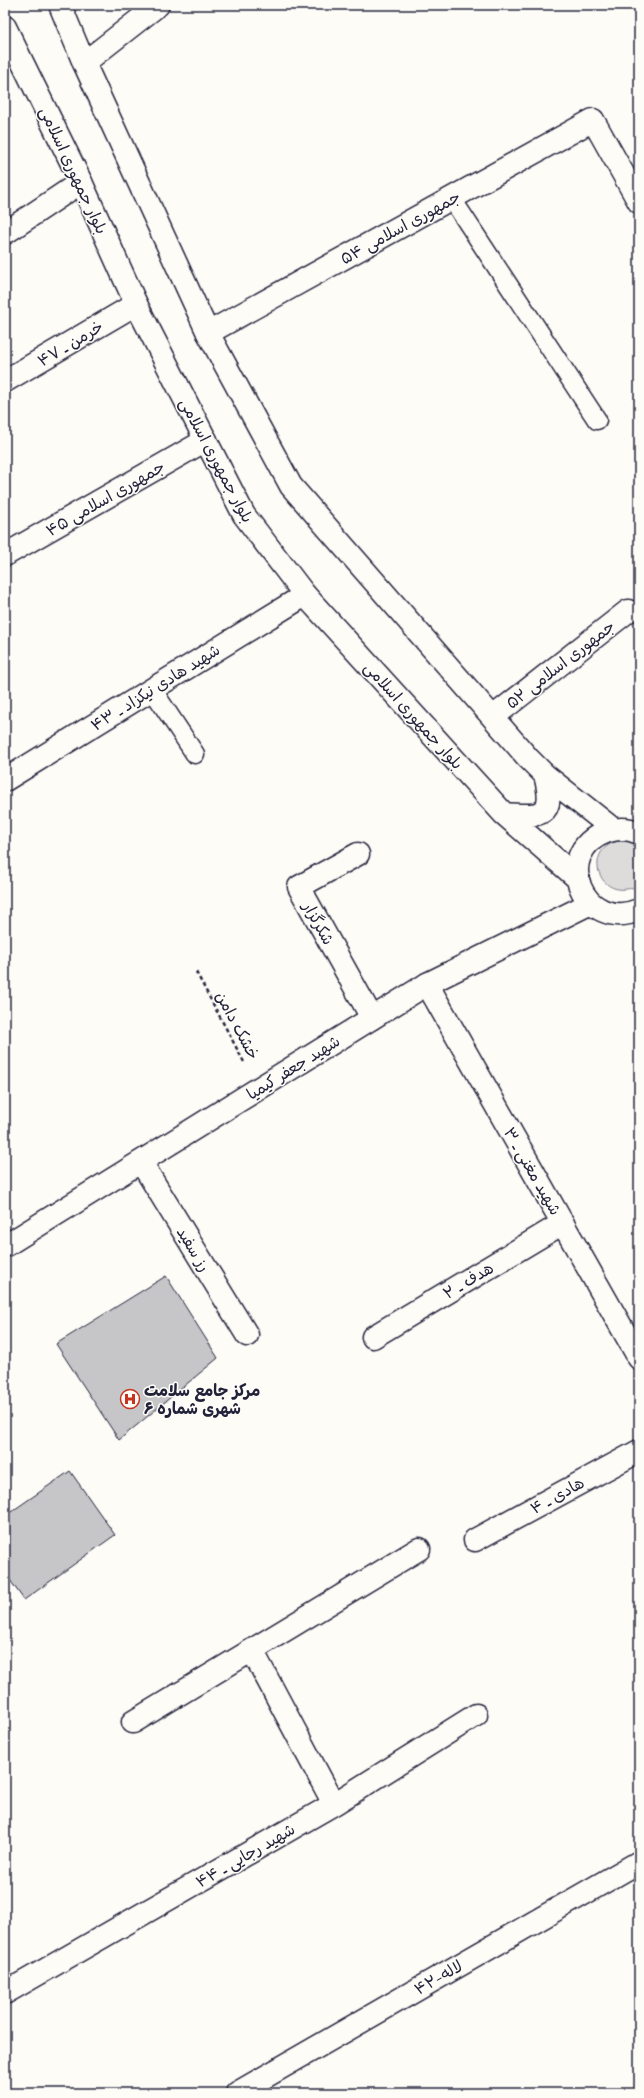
<svg xmlns="http://www.w3.org/2000/svg" width="644" height="2098" viewBox="0 0 644 2098" font-family="Mynerve,'Playpen Sans Arabic',sans-serif">
<style>
.green{fill:#dddcdb;stroke:#807f8b}
.building{fill:#c6c6c8;stroke:#22223b}
.lines{fill:none;stroke-linecap:round;stroke-linejoin:round}
.lane-casing{stroke:#22223b;stroke-width:21}
.street-casing{stroke:#22223b;stroke-width:25}
.secondary-casing{stroke:#22223b;stroke-width:25}
.path{stroke:#22223b;stroke-width:2.5;stroke-dasharray:4 3;stroke-linecap:butt}
.lane{stroke:#fdfcf7;stroke-width:18}
.street{stroke:#fdfcf7;stroke-width:22}
.secondary{stroke:#fdfcf7;stroke-width:22}
.labels{text-anchor:middle;stroke-width:3;stroke-linejoin:round;paint-order:stroke}
.street-label{font-size:16px;fill:#22223b;stroke:#fdfcf7}
.poi-label{font-size:16px;font-weight:bold;fill:#22223b;stroke:#fdfcf7;text-anchor:start}
</style>
<rect width="100%" height="100%" fill="#fdfcf7"/>
<filter id="ink" filterUnits="userSpaceOnUse"><feTurbulence type="fractalNoise" baseFrequency=".025" numOctaves="2"/><feDisplacementMap in="SourceGraphic" scale="8" xChannelSelector="R" yChannelSelector="G"/><feConvolveMatrix kernelMatrix="1 2 1 2 8 2 1 2 1" color-interpolation-filters="sRGB"/></filter>
<g filter="url(#ink)">
<!-- green -->
<path class="green" d="M619,841L632,842L639,846V885C603,903 586,861 607,846C611,843 615,842 619,841Z"/>
<!-- building -->
<path class="building" d="M166,1276L218,1358L119,1440L56,1344Z
M70,1471L115,1535L24,1600L5,1573V1516Z"/>
<g class="lines">
<defs>
<path id="lane" d="M452,199L597,420
M152,689L195,754"/>
<path id="street" d="M84,63L158,5
M5,233L81,182
M208,333L593,120L639,202
M5,381L136,304
M5,555L206,440
M493,717L628,611
M5,780L305,595
M358,854L299,887L372,1018
M427,984L639,1358
M141,1162L247,1335
M373,1337L563,1223
M475,1540L639,1451
M133,1722L419,1549
M334,1804L476,1715
M5,1993L334,1804L252,1650
M237,2093L639,1862"/>
<path id="secondary" d="M60,5L84,63L208,333L291,486L528,758L545,775L613,829
M5,27L81,182L136,304L244,515L305,595L504,814L577,878
M504,814C542,817 556,817 545,775
M639,833C629,828 617,828 606,832C550,853 583,933 639,910
M5,1246L427,984L591,903"/>
</defs>
<!-- lane casing -->
<use href="#lane" class="lane-casing"/>
<!-- street casing -->
<use href="#street" class="street-casing"/>
<!-- secondary casing -->
<use href="#secondary" class="secondary-casing"/>
<!-- path -->
<path class="path" d="M196,972L245,1064"/>
<!-- lane -->
<use href="#lane" class="lane"/>
<!-- street -->
<use href="#street" class="street"/>
<!-- secondary -->
<use href="#secondary" class="secondary"/>
</g>
</g>
<!-- icons -->
<defs>
<symbol id="hospital-ring" viewBox="-11 -11 22 22"><circle r="9.5" fill="#fdfcf7" stroke="#c8321e" stroke-width="1.5"/><path d="M-5-5h3v3.5h4V-5h3V5h-3V1.5h-4V5h-3Z" fill="#c8321e"/></symbol>
</defs>
<g fill-rule="evenodd">
<use href="#hospital-ring" x="119" y="1388" width="22" height="22"/>
</g>
<g class="labels">
<!-- street labels -->
<g class="street-label">
<text transform="translate(74 170) rotate(65)" y="6">بلوار جمهوری اسلامی</text>
<text transform="translate(400 227) rotate(-29)" y="6">جمهوری اسلامی ۵۴</text>
<text transform="translate(70 343) rotate(-31)" y="6">خرمن ـ ۴۷</text>
<text transform="translate(217 460) rotate(62)" y="6">بلوار جمهوری اسلامی</text>
<text transform="translate(105 498) rotate(-30)" y="6">جمهوری اسلامی ۴۵</text>
<text transform="translate(560 664) rotate(-38)" y="6">جمهوری اسلامی ۵۲</text>
<text transform="translate(155 687) rotate(-32)" y="6">شهید هادی نیکزاد ـ ۴۳</text>
<text transform="translate(414 715) rotate(48)" y="6">بلوار جمهوری اسلامی</text>
<text transform="translate(319 923) rotate(61)" y="6">شکرگزار</text>
<text transform="translate(238 1025) rotate(62)" y="6">خشک دامن</text>
<text transform="translate(293 1067) rotate(-32)" y="6">شهید جعفر کیمیا</text>
<text transform="translate(533 1171) rotate(60)" y="6">شهید مغنی ـ ۳</text>
<text transform="translate(194 1249) rotate(59)" y="6">رز سفید</text>
<text transform="translate(468 1280) rotate(-31)" y="6">هدف ـ ۲</text>
<text transform="translate(557 1495) rotate(-29)" y="6">هادی ـ ۴</text>
<text transform="translate(245 1855) rotate(-30)" y="6">شهید رجایی ـ ۴۴</text>
<text transform="translate(438 1977) rotate(-30)" y="6">لاله-۴۲</text>
</g>
<!-- poi labels -->
<g class="poi-label">
<text x="144" y="1396">مرکز جامع سلامت<tspan x="144" dy="18">شهری شماره ۶</tspan></text>
</g>
</g>
<!-- margin -->
<rect width="644" height="2098" fill="none" stroke="#fdfcf7" stroke-width="20"/>
<rect x="10" y="10" width="624" height="2078" fill="none" stroke="#22223b" stroke-width="1.5" filter="url(#ink)"/>
</svg>
